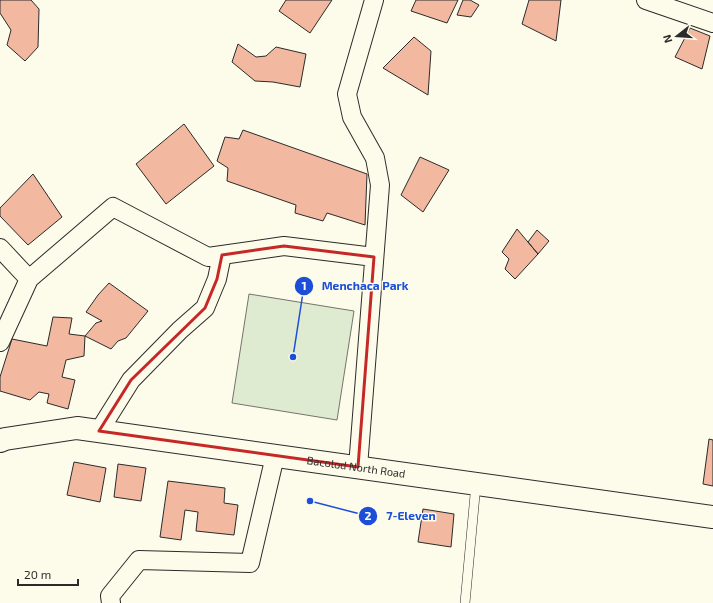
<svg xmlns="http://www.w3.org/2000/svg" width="713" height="603" viewBox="0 0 713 603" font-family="'Exo 2',sans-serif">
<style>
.green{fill:#deebd1;stroke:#74746e}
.building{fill:#f2b8a0;stroke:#2b2b2b}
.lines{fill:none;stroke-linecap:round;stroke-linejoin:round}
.lane-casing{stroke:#2b2b2b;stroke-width:10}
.street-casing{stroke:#2b2b2b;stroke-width:20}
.highway-casing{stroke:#2b2b2b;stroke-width:24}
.lane{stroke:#fdfbea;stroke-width:9}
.street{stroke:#fdfbea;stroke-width:18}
.highway{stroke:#fdfbea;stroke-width:22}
.marked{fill:none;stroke:#c62828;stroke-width:3;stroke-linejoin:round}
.labels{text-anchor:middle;stroke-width:3;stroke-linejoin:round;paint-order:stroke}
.street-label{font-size:11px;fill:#2b2b2b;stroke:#fdfbea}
.leader{fill:none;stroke:#1d4ed8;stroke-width:1.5}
.callout-dot{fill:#1d4ed8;stroke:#fdfbea;stroke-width:1.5}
.mark-label{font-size:12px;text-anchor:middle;font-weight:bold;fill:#fff}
.callout-label{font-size:12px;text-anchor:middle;font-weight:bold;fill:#1d4ed8;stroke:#fdfbea;stroke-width:3;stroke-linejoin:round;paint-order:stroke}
</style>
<rect width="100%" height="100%" fill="#fdfbea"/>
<!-- green -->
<path class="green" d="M249,294L354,311L337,420L232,403Z"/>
<!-- building -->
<path class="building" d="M0,0H31L39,9L38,47L25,61L7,45L11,30L0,13Z
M286,0H332L310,33L279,11Z
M416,0H458L447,23L411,11Z
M463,0H470L479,5L471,17L457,15Z
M529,0H561L556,41L522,24Z
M690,28L710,36L702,69L675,57Z
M414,37L431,51L428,95L383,68Z
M238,44L256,57L266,56L276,47L306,54L300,87L273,82L255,81L232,62Z
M184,124L214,166L166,204L136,164Z
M243,130L367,174L365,225L327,213L323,221L295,213L296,205L227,181L228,168L217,161L225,137L239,139Z
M420,157L449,170L423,212L401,195Z
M33,174L62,217L28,245L0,216V208Z
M517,229L538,254L515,279L505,269L509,259L502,252Z
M537,230L549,241L538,254L528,242Z
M109,283L148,311L126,338L118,341L111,349L85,336L96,323L102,321L86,312L98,295Z
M53,317L72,318L69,334L85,336L84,356L66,360L62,377L75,380L68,409L47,403L49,394L39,392L30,400L0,391V377L12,339L47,346Z
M709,439L713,440V486L703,484Z
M74,462L106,468L100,502L67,495Z
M118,464L146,468L141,501L114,497Z
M168,481L225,488L224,503L238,505L234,535L196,531L198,512L185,510L181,540L160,537Z
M423,509L454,514L451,547L418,542Z"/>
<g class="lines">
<defs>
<path id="lane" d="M465,603L476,484"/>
<path id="street" d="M646,0L713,23
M0,248L29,279L0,342
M29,279L113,207L208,257L284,246L374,257
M99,431L131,380L180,330L205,308L217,279L222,255
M358,467L380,185L375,158L352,117L347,94L374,0
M111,603L110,596L139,560L250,563L275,456"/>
<g id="highway">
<path id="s1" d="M0,441L5,439L77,428L713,517"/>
</g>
</defs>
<!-- lane casing -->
<use href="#lane" class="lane-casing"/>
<!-- street casing -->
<use href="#street" class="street-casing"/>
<!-- highway casing -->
<use href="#highway" class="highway-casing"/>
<!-- lane -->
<use href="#lane" class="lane"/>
<!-- street -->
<use href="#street" class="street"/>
<!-- highway -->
<use href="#highway" class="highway"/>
</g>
<!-- marked area -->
<path class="marked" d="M284,246L374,257L358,467L99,431L131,380L205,308L217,279L222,255Z"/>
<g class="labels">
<!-- street labels -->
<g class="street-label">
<text dy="4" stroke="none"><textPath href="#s1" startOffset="360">Bacolod North Road</textPath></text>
</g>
</g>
<!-- callouts -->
<path class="leader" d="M293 357L304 286M310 501L368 516"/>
<g class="callout-dot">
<circle cx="293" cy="357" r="4"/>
<circle cx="310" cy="501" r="4"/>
<circle cx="304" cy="286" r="10"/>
<circle cx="368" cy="516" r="10"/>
</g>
<g class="mark-label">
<text x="304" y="290">1</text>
<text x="368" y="520">2</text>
</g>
<g class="callout-label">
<text x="365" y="290">Menchaca Park</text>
<text x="411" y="520">7-Eleven</text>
</g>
<!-- north arrow -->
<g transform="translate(677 36) rotate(253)" stroke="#fdfbea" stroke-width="3" paint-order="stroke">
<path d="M0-3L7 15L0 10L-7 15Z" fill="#2b2b2b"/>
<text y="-6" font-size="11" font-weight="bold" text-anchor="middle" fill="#2b2b2b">N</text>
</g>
<!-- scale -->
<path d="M18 579v6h60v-6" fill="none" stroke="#2b2b2b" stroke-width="2"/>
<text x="24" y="579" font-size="12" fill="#2b2b2b" stroke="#fdfbea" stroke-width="3" paint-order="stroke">20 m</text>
</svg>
